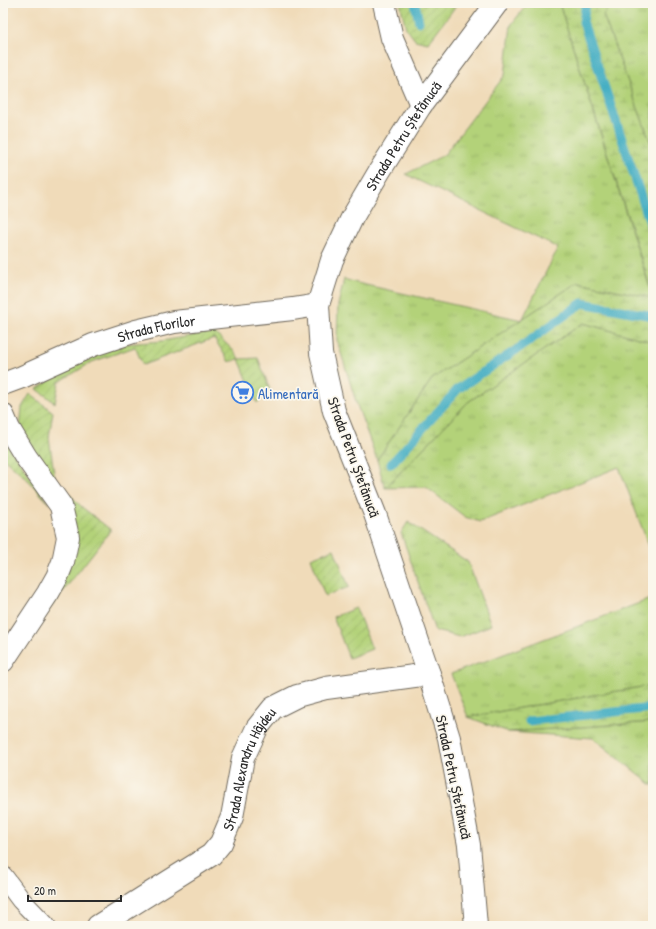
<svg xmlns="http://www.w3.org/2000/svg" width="656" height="929" viewBox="0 0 656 929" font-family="'Patrick Hand',sans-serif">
  <defs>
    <pattern id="grass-tufts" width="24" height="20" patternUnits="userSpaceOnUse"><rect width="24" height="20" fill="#b3d279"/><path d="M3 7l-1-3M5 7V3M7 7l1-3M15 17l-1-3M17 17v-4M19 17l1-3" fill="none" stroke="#9ab469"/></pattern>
    <pattern id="wetland-marsh" width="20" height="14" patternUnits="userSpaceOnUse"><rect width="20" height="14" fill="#b3d279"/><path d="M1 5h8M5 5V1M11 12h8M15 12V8" fill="none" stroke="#9ab469"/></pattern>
    <pattern id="garden-furrows" width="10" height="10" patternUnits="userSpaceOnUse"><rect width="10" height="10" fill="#b3d279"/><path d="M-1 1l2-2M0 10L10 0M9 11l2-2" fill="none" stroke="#9ab469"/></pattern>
  </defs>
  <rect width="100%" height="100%" fill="#fbf7ec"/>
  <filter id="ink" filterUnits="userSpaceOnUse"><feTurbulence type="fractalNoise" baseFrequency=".025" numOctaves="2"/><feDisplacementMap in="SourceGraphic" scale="8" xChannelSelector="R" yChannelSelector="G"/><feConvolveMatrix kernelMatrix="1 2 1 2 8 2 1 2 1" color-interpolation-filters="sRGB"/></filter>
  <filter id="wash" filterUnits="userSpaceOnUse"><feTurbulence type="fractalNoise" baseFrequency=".012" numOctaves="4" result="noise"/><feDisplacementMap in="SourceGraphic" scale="16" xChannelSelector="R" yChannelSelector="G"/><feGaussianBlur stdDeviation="0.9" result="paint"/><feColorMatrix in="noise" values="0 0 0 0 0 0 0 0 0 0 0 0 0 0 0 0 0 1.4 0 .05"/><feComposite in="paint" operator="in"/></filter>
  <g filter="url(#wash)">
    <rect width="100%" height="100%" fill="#f0dbb9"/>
    <!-- grass -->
    <path fill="url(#grass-tufts)" stroke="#6f7e52" d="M 528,3 L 559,3 L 653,298 L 578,282 L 432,379 L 377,460 L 357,405 L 337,340 L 338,305 L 344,279 L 357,283 L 522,320 L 558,248 L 415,179 L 406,174 L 444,155 L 505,75 L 511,25 Z
      M 611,3 L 653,3 L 653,149 L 603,15 Z
      M 583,323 L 653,342 L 653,557 L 619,467 L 480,522 L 465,517 L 426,487 L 385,488 L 468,402 Z
      M 408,522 L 468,562 L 491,625 L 460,637 L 435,631 L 401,533 Z
      M 653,598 L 653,685 L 468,717 L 451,674 Z
      M 653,722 L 653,786 L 593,738 L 508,732 Z"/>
    <!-- wetland -->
    <path fill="url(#wetland-marsh)" stroke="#6f7e52" d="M 559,3 L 611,3 L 603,15 L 653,149 L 653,296 Z
      M 578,282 L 653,298 L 653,342 L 583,323 L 468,402 L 385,488 L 377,460 L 432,379 Z
      M 653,685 L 653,722 L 508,732 L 468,717 Z"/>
    <!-- garden -->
    <path fill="url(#garden-furrows)" stroke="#6f7e52" d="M 400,3 L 458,3 L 428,43 L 415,40 L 406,28 Z
      M 214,332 L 236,353 L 239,359 L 258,358 L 270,390 L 257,403 L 239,359 L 229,362 L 214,338 L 143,365 L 135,347 L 92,362 L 59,382 L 55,403 L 37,389 L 68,368 L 98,352 L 126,344 L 162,341 Z
      M 30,394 L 53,412 L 49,437 L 55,480 L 83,508 L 111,530 L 40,621 L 75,543 L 20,429 L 22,407 Z
      M 3,438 L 50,505 L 30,482 L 6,460 L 3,459 Z
      M 334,549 L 349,587 L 325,596 L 311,558 Z
      M 356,608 L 372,649 L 349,658 L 333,617 Z"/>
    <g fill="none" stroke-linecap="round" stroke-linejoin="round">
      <!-- stream -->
      <path stroke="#44aec3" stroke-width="9" d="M 415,3 L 419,22
        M 586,3 L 583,22 L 653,232
        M 391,464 L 458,389 L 525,344 L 582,303 L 653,316
        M 529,721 L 653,708"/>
    </g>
  </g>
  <g filter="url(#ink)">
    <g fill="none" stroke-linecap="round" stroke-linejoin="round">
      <defs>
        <path id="lane" d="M 3,876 L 21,900 L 46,926"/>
        <g id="street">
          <path d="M 384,3 L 392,38 L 421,105"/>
          <path id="s1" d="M 3,384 L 22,377 L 93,345 L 136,331 L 174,322 L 293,309 L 318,305"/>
          <path d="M 3,415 L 9,429 L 26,457 L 61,506 L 68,537 L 63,562 L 57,577 L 48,593 L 3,661"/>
          <path id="s2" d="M 98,926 L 211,855 L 221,843 L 232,817 L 243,758 L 257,728 L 273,708 L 297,696 L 326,688 L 429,674"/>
        </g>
        <g id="secondary">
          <path id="s3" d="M 476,926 L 469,845 L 449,738 L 429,674 L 375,514 L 334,411 L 321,353 L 318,305 L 332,260 L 352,218 L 379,172 L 421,105 L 497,3"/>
        </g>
      </defs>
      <!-- lane casing -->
      <use href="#lane" stroke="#70695d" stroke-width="21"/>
      <!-- street casing -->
      <use href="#street" stroke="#70695d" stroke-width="24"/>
      <!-- secondary casing -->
      <use href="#secondary" stroke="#70695d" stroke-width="24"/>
      <!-- lane -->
      <use href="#lane" stroke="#fff" stroke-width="19"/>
      <!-- street -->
      <use href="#street" stroke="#fff" stroke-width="22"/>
      <!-- secondary -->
      <use href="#secondary" stroke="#fff" stroke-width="22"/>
    </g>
  </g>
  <!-- icons -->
  <defs>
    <symbol id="supermarket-ring" viewBox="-11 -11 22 22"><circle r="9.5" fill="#fbf7ec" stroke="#3f7fe0" stroke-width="1.5"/><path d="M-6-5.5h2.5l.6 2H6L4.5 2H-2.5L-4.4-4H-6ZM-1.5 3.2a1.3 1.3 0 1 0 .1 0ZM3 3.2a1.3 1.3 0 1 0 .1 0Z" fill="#3f7fe0"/></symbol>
  </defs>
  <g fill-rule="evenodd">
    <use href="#supermarket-ring" x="230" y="380" width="25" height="25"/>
  </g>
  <g text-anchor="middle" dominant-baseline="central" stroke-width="3.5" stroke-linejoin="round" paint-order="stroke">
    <!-- street labels -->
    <g font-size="15" fill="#2b2b2b" stroke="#fbf7ec">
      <text stroke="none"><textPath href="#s3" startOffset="835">Strada Petru Ștefănucă</textPath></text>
      <text stroke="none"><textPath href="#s1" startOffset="164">Strada Florilor</textPath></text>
      <text transform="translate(354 457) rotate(70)">Strada Petru Ștefănucă</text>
      <text stroke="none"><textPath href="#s2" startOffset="229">Strada Alexandru Hâjdeu</textPath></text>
      <text transform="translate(454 777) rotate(78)">Strada Petru Ștefănucă</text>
    </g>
    <!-- shop labels -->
    <g font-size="15" fill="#366cbe" stroke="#fbf7ec" text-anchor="start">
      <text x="258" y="393">Alimentară</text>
    </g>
  </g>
  <!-- margin -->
  <rect width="656" height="929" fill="none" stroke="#fbf7ec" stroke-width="16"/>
  <!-- scale -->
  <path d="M28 895v6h93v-6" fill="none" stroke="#2b2b2b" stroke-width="2"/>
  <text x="34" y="895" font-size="12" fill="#2b2b2b" stroke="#fbf7ec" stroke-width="3" paint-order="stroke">20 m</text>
</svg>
